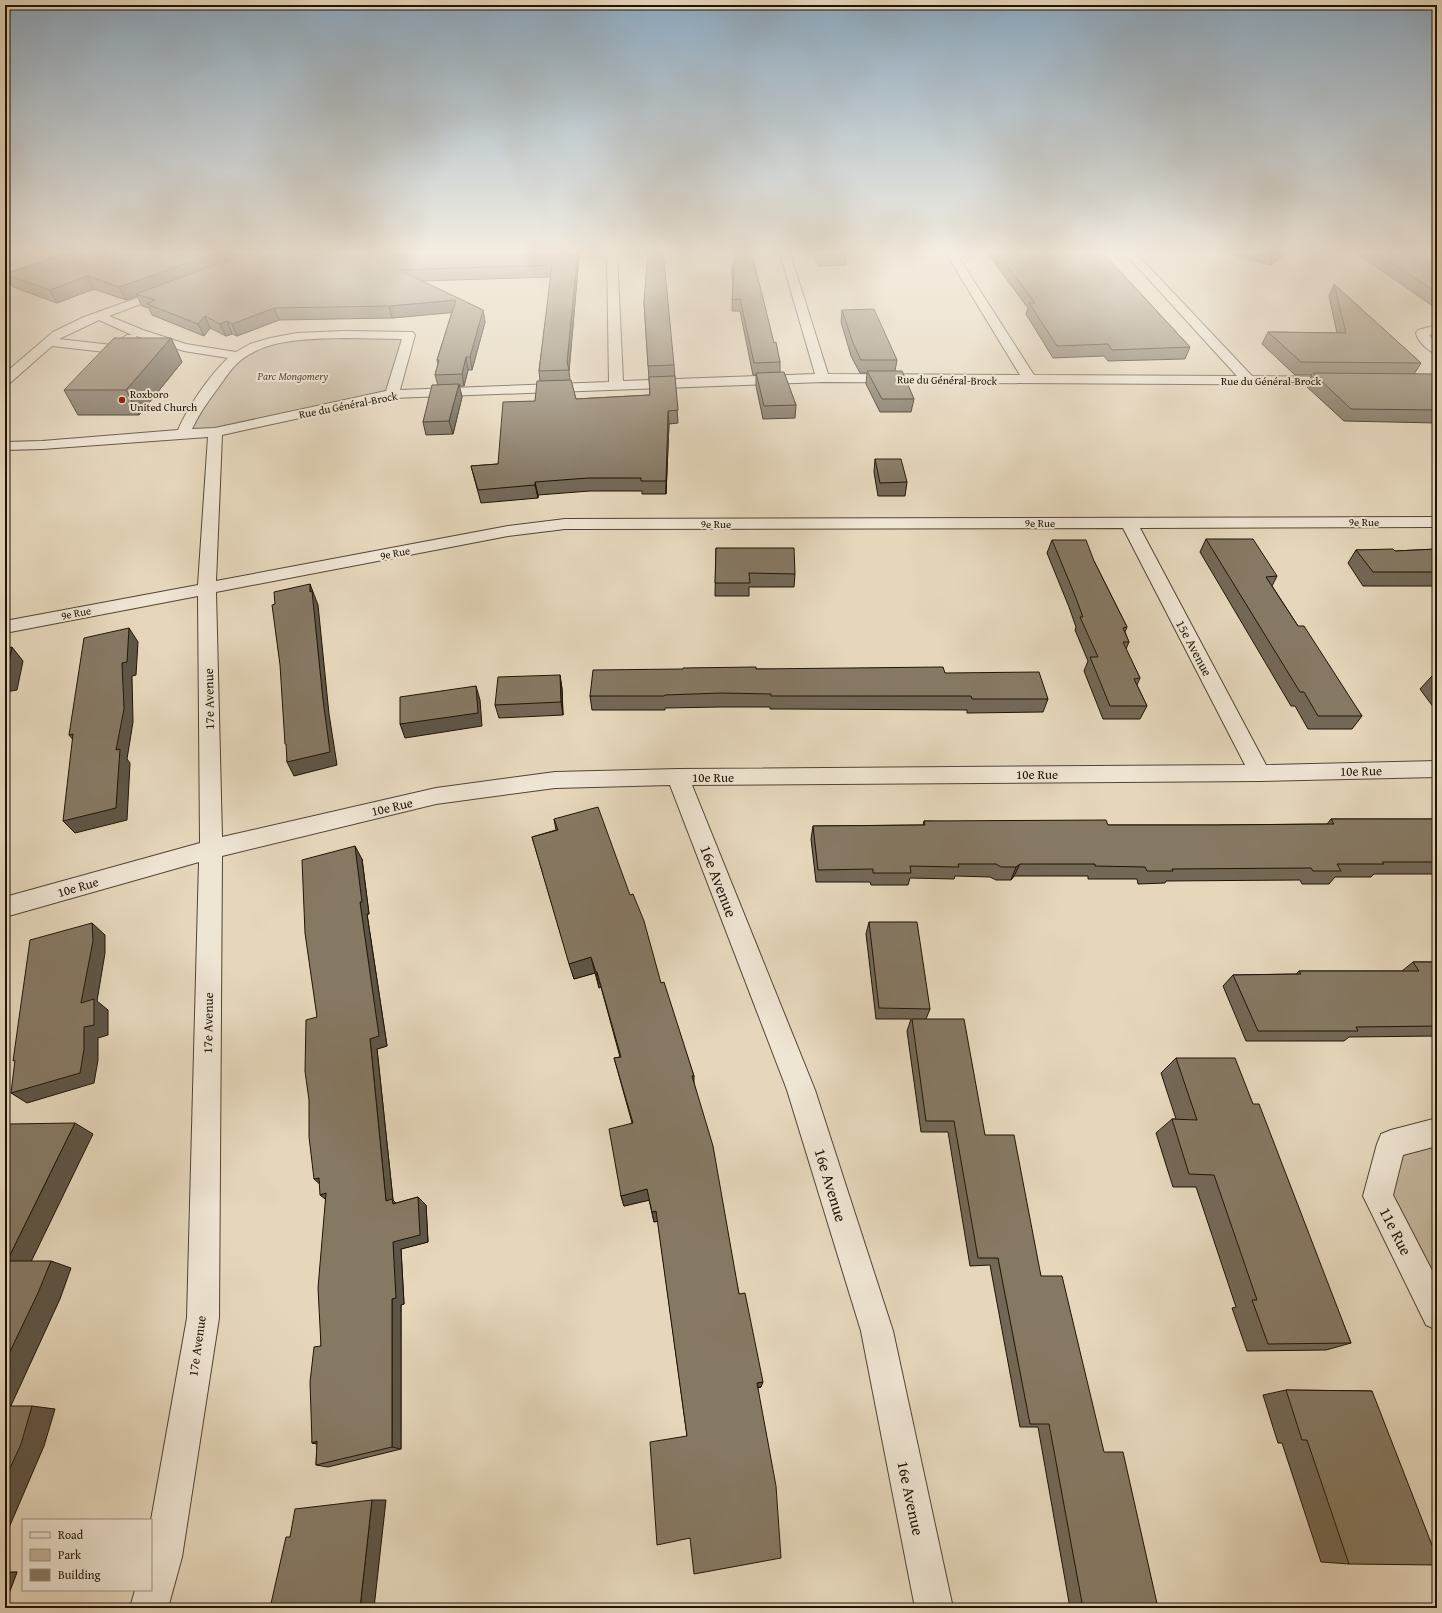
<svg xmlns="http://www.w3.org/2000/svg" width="1442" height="1613" viewBox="0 0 1442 1613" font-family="'Gentium Book Plus',serif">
  <rect width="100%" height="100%" fill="#e6d7bc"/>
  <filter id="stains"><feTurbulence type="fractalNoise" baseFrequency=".005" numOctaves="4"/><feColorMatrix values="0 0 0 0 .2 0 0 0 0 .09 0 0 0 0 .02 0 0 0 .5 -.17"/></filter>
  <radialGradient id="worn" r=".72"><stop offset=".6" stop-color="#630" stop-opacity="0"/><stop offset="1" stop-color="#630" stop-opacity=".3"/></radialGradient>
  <!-- green -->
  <path fill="#c4b69d" stroke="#726551" d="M 403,334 L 392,394 L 183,435 L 226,369 L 247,354 L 283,339 Z
    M 1437,1133 L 1437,1314 L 1378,1196 L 1388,1154 Z"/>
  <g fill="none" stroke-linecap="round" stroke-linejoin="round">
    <defs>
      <path id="minor" d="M 576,250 L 690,250 L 685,253 L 617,255 L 623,381 L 815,374 L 779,250 L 789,250 L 828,374 L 1020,375 L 944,250 L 954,250 L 1034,375 L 1237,376 L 1122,250 L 1133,250 L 1252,376 L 1340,377 L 1345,378 L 1347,381 L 1345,384 L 1340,385 L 823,382 L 392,398 L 222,435 L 216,581 L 508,526 L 565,519 L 1437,517 L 1437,527 L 1140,528 L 1266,765 L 1437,761 L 1437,777 L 1260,781 L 692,785 L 815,1090 L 893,1331 L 953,1608 L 915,1608 L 861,1331 L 787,1090 L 670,785 L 555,788 L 436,804 L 222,856 L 219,1318 L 182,1557 L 168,1608 L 130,1608 L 135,1590 L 151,1590 L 151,1520 L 187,1318 L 199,862 L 5,917 L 5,897 L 200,843 L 198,596 L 5,633 L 5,621 L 198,585 L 208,437 L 42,449 L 5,450 L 5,442 L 42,441 L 178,430 C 188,407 209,376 228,358 L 184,351 L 136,336 L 137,338 L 135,341 L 118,352 L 114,353 L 52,346 L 10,383 L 5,384 L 5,373 L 53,332 L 84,317 L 168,287 L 172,288 L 174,290 L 172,292 L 109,316 L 143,330 L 186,344 L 236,352 L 250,344 L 270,338 L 297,333 L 344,331 L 413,332 L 415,335 L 400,390 L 609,382 L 607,256 L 550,257 L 545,254 L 550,251 ZM 99,320 L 132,335 L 127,335 L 112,345 L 59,339 ZM 344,338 L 402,339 L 386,391 L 215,428 L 192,429 C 199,414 208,401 218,388 C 225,378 232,367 241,360 C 269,338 311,339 344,338 ZM 1123,528 L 1245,765 L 678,769 L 555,772 L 436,788 L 222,837 L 216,592 L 508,536 L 565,529 Z
        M 1437,325 L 1437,333 L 1429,335 L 1437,344 L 1437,354 C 1428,351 1418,342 1416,333 L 1418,330 Z
        M 1437,1118 L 1437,1146 L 1403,1155 L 1393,1195 L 1437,1280 L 1437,1330 L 1426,1325 L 1363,1196 L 1377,1144 L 1381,1134 L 1391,1130 Z"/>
    </defs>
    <!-- minor casing -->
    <use href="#minor" stroke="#514533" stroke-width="2"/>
    <!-- minor -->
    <use href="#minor" fill="#efe5d3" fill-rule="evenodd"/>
  </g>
  <!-- wall -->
  <path fill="#736856" stroke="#1f1405" d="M 74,250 L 578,250 L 579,257 L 569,371 L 570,380 L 576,399 L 650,395 L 644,302 L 674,365 L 678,423 L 669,424 L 666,494 L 642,494 L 642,491 L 590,491 L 538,495 L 538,498 L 481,503 L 471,466 L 498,464 L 535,401 L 540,381 L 539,371 L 551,277 L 422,281 L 483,310 L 485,322 L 472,370 L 468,370 L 464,386 L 459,386 L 462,397 L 453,434 L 426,435 L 423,422 L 438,385 L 435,375 L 438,364 L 437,360 L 452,312 L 392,318 L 279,320 L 237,336 L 232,334 L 226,336 L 210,328 L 204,336 L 152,315 L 149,308 L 142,306 L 137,296 L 126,300 L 94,289 L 57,303 L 13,287 L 5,274 Z
    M 813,250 L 845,250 L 847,255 L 846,265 L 818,266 Z
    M 985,250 L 1102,250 L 1104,252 L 1104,254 L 1190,347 L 1185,359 L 1108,361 L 1104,356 L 1053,358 L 1026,314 L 1028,308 Z
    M 1214,250 L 1292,250 L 1270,265 Z
    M 1352,250 L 1437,250 L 1437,309 Z
    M 734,265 L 774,343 L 780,362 L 780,373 L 796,405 L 795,418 L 763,419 L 756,386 L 756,375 L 753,375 L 740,311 L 732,311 L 733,282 L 732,277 L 732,266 Z
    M 1334,284 L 1421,363 L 1414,374 L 1437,378 L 1437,423 L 1344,421 L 1306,386 L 1312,375 L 1295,375 L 1262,344 L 1268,332 L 1337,333 L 1329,296 Z
    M 842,310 L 897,360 L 895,371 L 914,399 L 911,412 L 880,412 L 866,384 L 867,373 L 860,373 L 851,356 L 841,322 Z
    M 171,338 L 182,362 L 139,415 L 78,415 L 64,390 Z
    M 875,459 L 907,482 L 905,496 L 878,496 L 874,472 Z
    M 1206,539 L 1277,576 L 1272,586 L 1298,626 L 1362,716 L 1352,729 L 1308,729 L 1295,706 L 1291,706 L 1200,552 Z
    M 1052,540 L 1094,561 L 1127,627 L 1125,632 L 1129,642 L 1126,649 L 1140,678 L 1137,685 L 1147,706 L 1140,719 L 1103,719 L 1084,671 L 1088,661 L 1075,630 L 1076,627 L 1069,607 L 1047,553 Z
    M 716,548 L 795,574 L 794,587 L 749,587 L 749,596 L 715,596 Z
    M 1437,549 L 1437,586 L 1363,586 L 1348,563 L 1356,550 L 1395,551 Z
    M 756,669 L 945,673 L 1048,699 L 1043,712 L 967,713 L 967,710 L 785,709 L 770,709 L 770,707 L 721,707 L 665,708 L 665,710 L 592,710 L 590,696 Z
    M 560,675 L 562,689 L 563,715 L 499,718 L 495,705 Z
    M 1432,676 L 1437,676 L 1437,712 L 1420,689 Z
    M 554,819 L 661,983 L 694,1076 L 694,1083 L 739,1294 L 761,1387 L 758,1388 L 687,1436 L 658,1221 L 654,1222 L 649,1200 L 624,1206 L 621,1196 L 632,1123 L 618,1072 L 614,1058 L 620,1057 L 601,987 L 599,988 L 595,973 L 574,979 L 532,837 L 556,830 Z
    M 1331,819 L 1437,819 L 1437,874 L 1374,874 L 1371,877 L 1335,877 L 1329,884 L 1302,884 L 1300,880 L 1166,881 L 1165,883 L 1138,884 L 1137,879 L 1088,879 L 1088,876 L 1014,876 L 1011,880 L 996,880 L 990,877 L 955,876 L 954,879 L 910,878 L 908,885 L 871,885 L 870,882 L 816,882 L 811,839 L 813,826 L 923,825 L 924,821 L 1108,825 L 1215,825 L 1327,824 Z
    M 362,859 L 369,914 L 367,914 L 387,1046 L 377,1049 L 393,1200 L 396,1203 L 418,1197 L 426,1205 L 428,1242 L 401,1249 L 404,1304 L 401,1305 L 401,1449 L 328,1467 L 316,1465 L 317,1444 L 312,1443 L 321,1346 L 326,1200 L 317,1017 Z
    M 869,922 L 930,1009 L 926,1019 L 985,1135 L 1041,1276 L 1158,1608 L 1070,1608 L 1038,1427 L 1020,1427 L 990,1265 L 970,1266 L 948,1132 L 921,1132 L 907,1031 L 911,1019 L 876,1019 L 866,934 Z
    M 1413,962 L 1437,962 L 1437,1036 L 1349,1037 L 1344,1041 L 1246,1041 L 1223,986 L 1233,975 L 1296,974 L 1299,971 L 1402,971 Z
    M 1176,1058 L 1253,1104 L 1351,1343 L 1326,1350 L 1247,1351 L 1232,1308 L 1236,1307 L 1196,1187 L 1173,1187 L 1156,1133 L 1172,1119 L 1176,1119 L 1161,1073 Z
    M 1286,1390 L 1372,1391 L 1349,1564 L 1321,1562 L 1282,1443 L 1278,1443 L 1263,1395 Z
    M 5,1572 L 17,1572 L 5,1604 Z"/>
  <!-- shaded-wall -->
  <path fill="#5e5546" stroke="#1f1405" d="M 224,250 L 250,250 L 253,258 L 136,294 L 137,296 L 126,300 L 119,287 Z
    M 578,250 L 579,257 L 569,371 L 567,362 Z
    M 1281,250 L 1292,250 L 1270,265 L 1274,254 Z
    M 87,276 L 94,289 L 57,303 L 50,290 Z
    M 456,300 L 459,312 L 392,318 L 389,306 Z
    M 274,308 L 279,320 L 237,336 L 232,324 Z
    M 483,310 L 485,322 L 472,370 L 470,357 Z
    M 205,316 L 210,328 L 204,336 L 198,324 Z
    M 227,321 L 232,334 L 226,336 L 220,324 Z
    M 171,338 L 182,362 L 139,415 L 126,390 Z
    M 466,357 L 468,370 L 464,386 L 462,374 Z
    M 459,384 L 462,397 L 453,434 L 449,421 Z
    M 668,411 L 669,424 L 666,494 L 666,481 Z
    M 535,482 L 538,495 L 538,498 L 535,485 Z
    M 310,584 L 318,605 L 329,714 L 337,765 L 294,776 L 287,762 L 310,592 Z
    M 129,628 L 138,642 L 136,675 L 132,676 L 133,722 L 127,759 L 130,763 L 127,820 L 75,833 L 63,821 L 116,750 L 122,663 Z
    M 12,647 L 23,661 L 17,690 L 5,692 L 5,676 Z
    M 560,675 L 562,689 L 563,715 L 561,702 Z
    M 476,686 L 480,700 L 482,726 L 405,738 L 400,724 Z
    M 73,734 L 80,748 L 69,735 Z
    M 355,846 L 362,859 L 369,914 L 367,914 L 387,1046 L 377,1049 L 393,1200 L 400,1207 L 386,1201 L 370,1039 L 360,902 Z
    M 1020,864 L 1014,876 L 1011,880 L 1016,867 Z
    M 92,923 L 105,935 L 105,953 L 97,1001 L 108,1010 L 108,1035 L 98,1038 L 98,1060 L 94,1083 L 27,1103 L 11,1093 L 81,1003 Z
    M 591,957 L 595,973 L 574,979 L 569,964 Z
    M 596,972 L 597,972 L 601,987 L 599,988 Z
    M 75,1123 L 93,1134 L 28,1268 L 7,1261 Z
    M 319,1178 L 324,1188 L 314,1179 Z
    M 647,1189 L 650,1200 L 624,1206 L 621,1196 Z
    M 326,1193 L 330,1203 L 320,1195 Z
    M 418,1197 L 426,1205 L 428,1242 L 401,1249 L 404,1304 L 401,1305 L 401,1449 L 392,1447 L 392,1299 L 393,1242 Z
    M 656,1211 L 659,1221 L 654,1222 L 652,1212 Z
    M 51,1261 L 71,1268 L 60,1299 L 9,1410 L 5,1409 L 5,1362 Z
    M 763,1382 L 761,1387 L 755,1388 L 757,1383 Z
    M 32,1406 L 55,1409 L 44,1446 L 5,1537 L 5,1479 Z
    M 317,1441 L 323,1445 L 312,1443 Z
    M 372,1500 L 386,1500 L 374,1608 L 360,1608 Z
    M 17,1572 L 5,1604 L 5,1573 Z"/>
  <!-- building -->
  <path fill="#867964" stroke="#1f1405" d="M 74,250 L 224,250 L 119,287 L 87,276 L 50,290 L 5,274 Z
    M 436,250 L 578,250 L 567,362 L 569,370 L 539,371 L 552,265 L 399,270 L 483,310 L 470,357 L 466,357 L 462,374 L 435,375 L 439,360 L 437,360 L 456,300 L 389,306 L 274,308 L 232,324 L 227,321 L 220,324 L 205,316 L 198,324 L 147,304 L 155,300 L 136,294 L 236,257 L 249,255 Z
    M 648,250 L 663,250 L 674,365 L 648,366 L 644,302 Z
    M 735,250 L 751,250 L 774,343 L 776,342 L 780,362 L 754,363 L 740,299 L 732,300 L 734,273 L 732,266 L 734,265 Z
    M 817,250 L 845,250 L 847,255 L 819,255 Z
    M 995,250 L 1102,250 L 1104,252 L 1102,252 L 1190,347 L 1112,350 L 1108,344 L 1057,346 L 1029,303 L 1035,303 Z
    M 1258,250 L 1281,250 L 1274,254 Z
    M 1373,250 L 1437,250 L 1437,293 Z
    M 1334,284 L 1421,363 L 1301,362 L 1268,332 L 1346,333 Z
    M 874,309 L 897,360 L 861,360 L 853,343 L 842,310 Z
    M 114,338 L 171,338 L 126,390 L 64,390 Z
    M 867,371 L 902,371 L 914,399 L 882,399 Z
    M 784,372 L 796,405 L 764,406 L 756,373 Z
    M 1313,373 L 1433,374 L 1437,378 L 1437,410 L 1351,409 Z
    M 675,376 L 678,410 L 668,411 L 666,481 L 641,481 L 641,478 L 588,478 L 535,482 L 535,485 L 478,490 L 471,466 L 498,464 L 503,402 L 535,401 L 537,381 L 571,380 L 576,399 L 650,395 L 649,377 Z
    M 459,384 L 449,421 L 423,422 L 432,385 Z
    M 875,459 L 901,459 L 907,482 L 880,483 Z
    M 1206,539 L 1253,539 L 1277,576 L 1266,577 L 1298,626 L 1304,626 L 1362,716 L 1318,716 L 1304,692 L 1300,692 Z
    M 1052,540 L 1086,540 L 1094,561 L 1127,627 L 1123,628 L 1129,642 L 1123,642 L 1140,678 L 1134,679 L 1147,706 L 1110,706 L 1090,657 L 1098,657 L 1080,617 L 1083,617 L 1074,593 Z
    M 716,548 L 794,548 L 795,574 L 749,573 L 750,583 L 715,583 Z
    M 1393,549 L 1395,551 L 1437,549 L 1437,572 L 1373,572 L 1356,550 Z
    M 310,584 L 310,592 L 312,591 L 323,700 L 330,752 L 287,762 L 286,744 L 285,744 L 280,665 L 272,605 L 275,604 L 274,592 Z
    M 129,628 L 127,662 L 122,663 L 124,709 L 116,750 L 120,749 L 116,808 L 63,821 L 73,734 L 69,735 L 84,638 Z
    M 12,647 L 6,676 L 5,676 L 5,649 Z
    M 756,667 L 756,669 L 943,667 L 945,673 L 1039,672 L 1048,699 L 972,699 L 971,696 L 771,696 L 771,694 L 721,693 L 665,695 L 664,696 L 590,696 L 593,670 L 683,669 L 683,668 Z
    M 560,675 L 561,702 L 495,705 L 498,677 Z
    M 1432,676 L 1437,676 L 1437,683 Z
    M 476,686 L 478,713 L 400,724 L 400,697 Z
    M 598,807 L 630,895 L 633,894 L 644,921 L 661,983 L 664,982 L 694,1076 L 692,1076 L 713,1146 L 739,1294 L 745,1293 L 763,1382 L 757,1383 L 776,1486 L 781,1558 L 694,1574 L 690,1538 L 657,1545 L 650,1442 L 687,1436 L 656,1211 L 652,1212 L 647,1189 L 621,1196 L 609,1129 L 633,1123 L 614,1058 L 621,1057 L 597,972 L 596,972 L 591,957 L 569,964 L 532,837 L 558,830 L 554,819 Z
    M 1331,819 L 1437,819 L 1437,862 L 1382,862 L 1384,864 L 1337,864 L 1341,871 L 1313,871 L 1311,868 L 1172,869 L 1173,871 L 1147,871 L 1145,867 L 1095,866 L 1095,864 L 1020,864 L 1016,867 L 1001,867 L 996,864 L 958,864 L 959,867 L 910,866 L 911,873 L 873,873 L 873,869 L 818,870 L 813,826 L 925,825 L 924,821 L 1106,820 L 1108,825 L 1215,825 L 1334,824 Z
    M 355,846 L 362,902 L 360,902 L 379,1036 L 370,1039 L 386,1201 L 392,1199 L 393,1204 L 418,1197 L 420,1235 L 393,1242 L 396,1298 L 392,1299 L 392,1447 L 316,1465 L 317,1441 L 312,1443 L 310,1382 L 314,1347 L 321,1346 L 318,1288 L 326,1193 L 320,1195 L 319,1178 L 314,1179 L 309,1137 L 309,1100 L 305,1071 L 306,1020 L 317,1017 L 305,933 L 302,860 Z
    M 869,922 L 917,922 L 930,1009 L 879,1008 Z
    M 92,923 L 93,941 L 81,1003 L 94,999 L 94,1025 L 84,1027 L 84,1049 L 80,1073 L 11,1093 L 15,1060 L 13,1061 L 30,940 Z
    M 1413,962 L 1437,962 L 1437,1026 L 1356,1027 L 1358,1031 L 1258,1031 L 1233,975 L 1301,974 L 1299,971 L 1419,971 Z
    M 912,1019 L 964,1019 L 985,1135 L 1014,1135 L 1041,1276 L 1062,1276 L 1104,1452 L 1123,1452 L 1158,1608 L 1083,1608 L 1049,1424 L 1030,1424 L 998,1258 L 978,1258 L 954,1121 L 926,1121 Z
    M 1176,1058 L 1235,1058 L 1253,1104 L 1259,1104 L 1351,1343 L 1268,1344 L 1252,1300 L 1257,1300 L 1214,1175 L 1189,1174 L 1172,1119 L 1197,1120 Z
    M 75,1123 L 7,1261 L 51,1261 L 38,1293 L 5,1362 L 5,1129 L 8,1124 Z
    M 1286,1390 L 1372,1391 L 1437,1558 L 1437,1565 L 1349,1564 L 1307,1440 L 1302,1440 Z
    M 5,1406 L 32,1406 L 21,1444 L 5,1479 Z
    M 372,1500 L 360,1608 L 270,1608 L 286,1537 L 290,1537 L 295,1509 Z"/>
  <!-- sky -->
  <linearGradient id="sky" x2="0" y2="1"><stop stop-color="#8ca8be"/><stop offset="0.53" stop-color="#f4ede1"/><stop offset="1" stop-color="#f4ede1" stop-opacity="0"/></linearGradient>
  <rect width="1442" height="476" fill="url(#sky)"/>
  <!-- markers -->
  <circle fill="#8f2418" stroke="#efe5d3" stroke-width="1.5" cx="122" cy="400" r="4"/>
  <g text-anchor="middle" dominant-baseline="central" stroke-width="4" stroke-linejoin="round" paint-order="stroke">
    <!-- far-park labels -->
    <g font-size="11" font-style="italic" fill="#594d3a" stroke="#efe5d3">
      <text x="293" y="376">Parc Mongomery</text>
    </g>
    <!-- far-street labels -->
    <g font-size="11" fill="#1f1405" stroke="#efe5d3">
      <text transform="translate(947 380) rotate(1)">Rue du Général-Brock</text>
      <text x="1271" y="381">Rue du Général-Brock</text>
      <text transform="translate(348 405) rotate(-11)">Rue du Général-Brock</text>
      <text x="1364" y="522">9e Rue</text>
      <text x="1040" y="523">9e Rue</text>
      <text x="716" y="524">9e Rue</text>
      <text transform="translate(395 553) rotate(-11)">9e Rue</text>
      <text transform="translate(76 613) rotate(-11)">9e Rue</text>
    </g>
    <!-- far-poi labels -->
    <g font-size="11" fill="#1f1405" stroke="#efe5d3" text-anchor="start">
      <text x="130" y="394">Roxboro<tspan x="130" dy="13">United Church</tspan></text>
    </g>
    <!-- street labels -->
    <g font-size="13" fill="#1f1405" stroke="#efe5d3">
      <text transform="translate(1194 648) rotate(62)">15e Avenue</text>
      <text transform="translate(209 699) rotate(-91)">17e Avenue</text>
      <text transform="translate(1361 771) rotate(-1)">10e Rue</text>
      <text x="1037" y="774">10e Rue</text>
      <text x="713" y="777">10e Rue</text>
      <text transform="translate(392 807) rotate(-13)">10e Rue</text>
      <text transform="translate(78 887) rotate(-16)">10e Rue</text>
      <text transform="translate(208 1023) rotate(-89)">17e Avenue</text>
      <text transform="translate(197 1346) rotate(-82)">17e Avenue</text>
    </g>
    <!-- near-street labels -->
    <g font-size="16" fill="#1f1405" stroke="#efe5d3">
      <text transform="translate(719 881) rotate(69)">16e Avenue</text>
      <text transform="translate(831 1185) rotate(73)">16e Avenue</text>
      <text transform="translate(1396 1231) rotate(63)">11e Rue</text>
      <text transform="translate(911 1498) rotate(78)">16e Avenue</text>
    </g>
  </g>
  <!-- margin -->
  <rect width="1442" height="1613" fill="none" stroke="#e6d7bc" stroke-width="20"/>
  <rect x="6" y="6" width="1430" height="1601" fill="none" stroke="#1f1405" stroke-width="2"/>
  <rect x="10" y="10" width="1422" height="1593" fill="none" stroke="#1f1405"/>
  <!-- legend -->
  <rect x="22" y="1519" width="130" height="72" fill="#efe5d3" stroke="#9c9181"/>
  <rect x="30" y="1532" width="20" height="6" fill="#efe5d3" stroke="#9c9181"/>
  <text x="58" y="1539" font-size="12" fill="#1f1405">Road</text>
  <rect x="30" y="1549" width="20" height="12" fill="#c4b69d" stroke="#9c9181"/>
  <text x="58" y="1559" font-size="12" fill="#1f1405">Park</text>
  <rect x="30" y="1569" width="20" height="12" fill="#867964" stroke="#9c9181"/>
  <text x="58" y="1579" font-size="12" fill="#1f1405">Building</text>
  <rect width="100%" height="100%" filter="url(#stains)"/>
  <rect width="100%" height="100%" fill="url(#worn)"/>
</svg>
